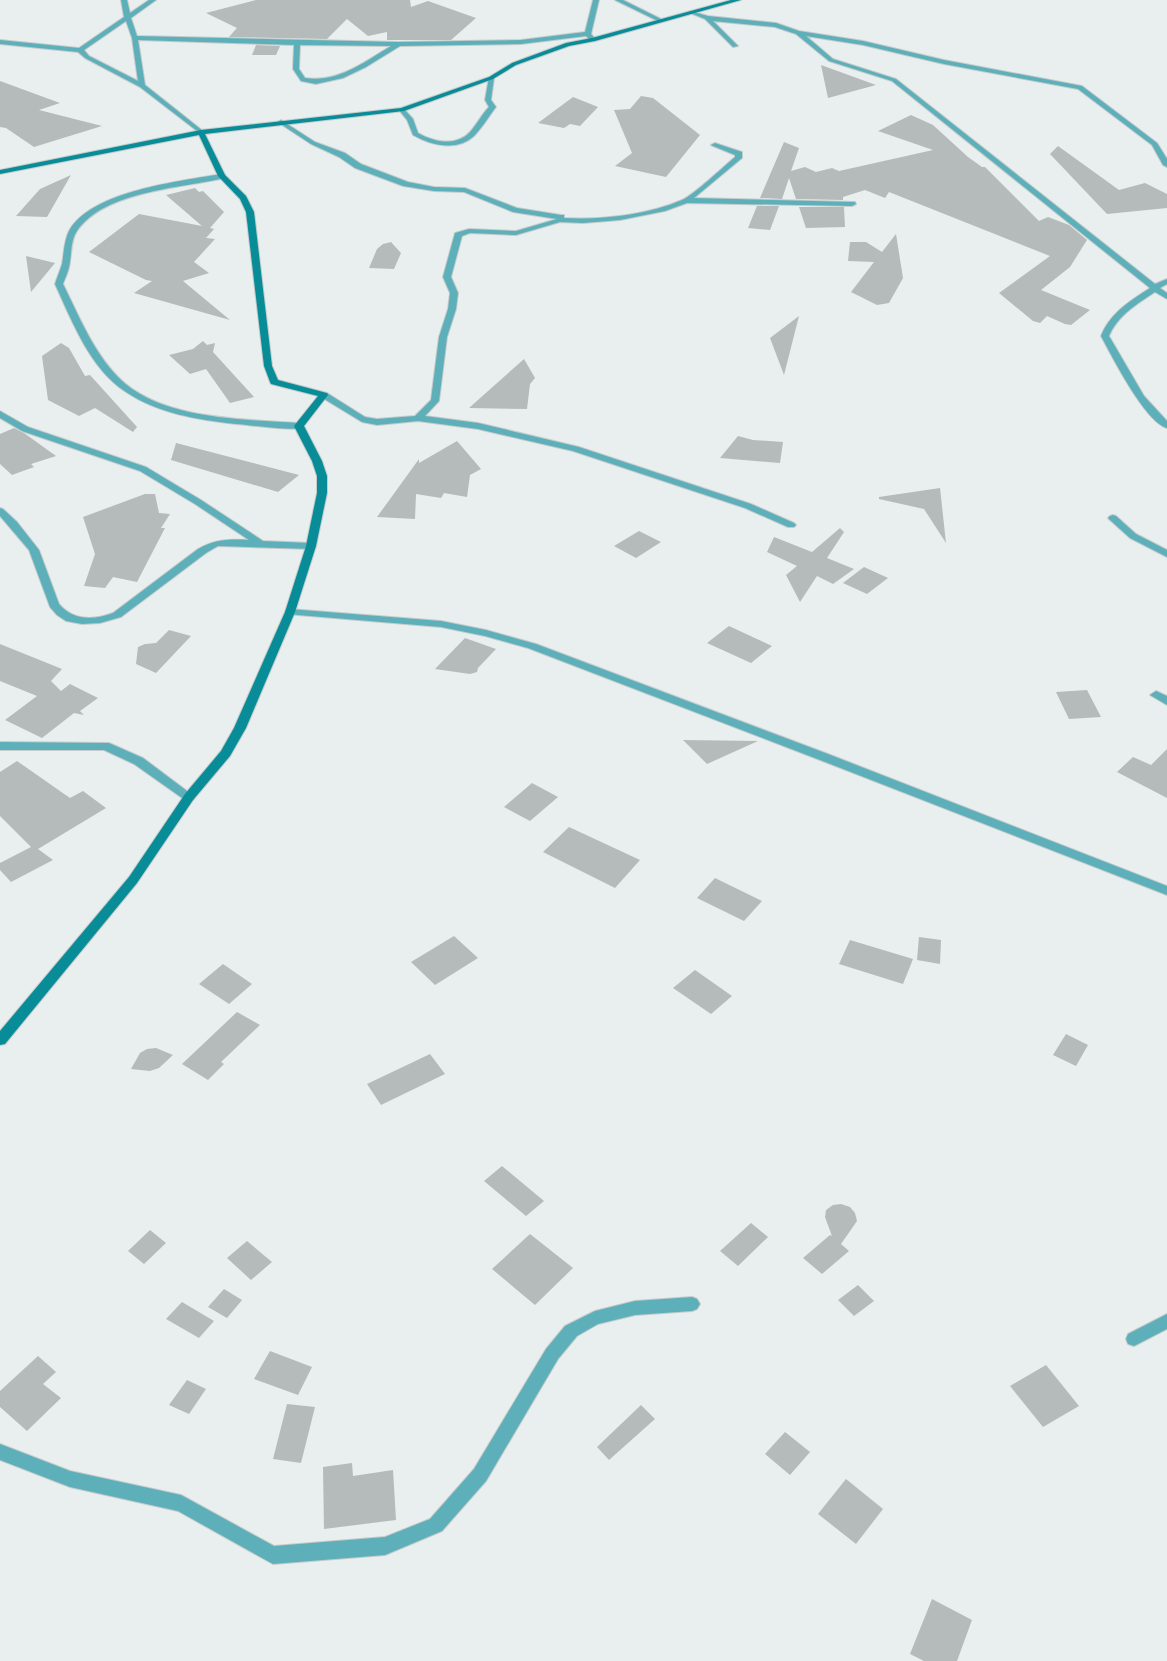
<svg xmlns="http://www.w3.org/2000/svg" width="1167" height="1661" viewBox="0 0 1167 1661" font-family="'Sofia Sans Condensed',sans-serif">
  <rect width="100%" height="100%" fill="#e9eeee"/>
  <!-- building -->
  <path fill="#b5baba" d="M 256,0 L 410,0 L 411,7 L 428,1 L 476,18 L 451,40 L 387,40 L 387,32 L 368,36 L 347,19 L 327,39 L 229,37 L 237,28 L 206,13 Z
    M 256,45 L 280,46 L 276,55 L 252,55 Z
    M 821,65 L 876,85 L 828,98 Z
    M 0,81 L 60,103 L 39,110 L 102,126 L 34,147 L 6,128 L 0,127 Z
    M 641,96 L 653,98 L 700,135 L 666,177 L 615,166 L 632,153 L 614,110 L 630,109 Z
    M 573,97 L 598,107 L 580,126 L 570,124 L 564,128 L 538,123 Z
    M 911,115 L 933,125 L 968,157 L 982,167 L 985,167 L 1039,221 L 1048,217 L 1069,225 L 1087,240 L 1070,267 L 1041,290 L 1090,310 L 1071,325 L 1065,324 L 1047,316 L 1040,323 L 1033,321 L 999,293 L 1050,256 L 889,192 L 885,198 L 865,190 L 843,197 L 843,200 L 796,199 L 789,178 L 782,199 L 760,198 L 784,142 L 799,148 L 791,171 L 805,167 L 816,172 L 832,168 L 839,171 L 933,150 L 878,131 Z
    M 1058,146 L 1119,190 L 1145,183 L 1167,194 L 1167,208 L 1107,214 L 1050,154 Z
    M 71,175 L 47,217 L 16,216 L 40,189 Z
    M 195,188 L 199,192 L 203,191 L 224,212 L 210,228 L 214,229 L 206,238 L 215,239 L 194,262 L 209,273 L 183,281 L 230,320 L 134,293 L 152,281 L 146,280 L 89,252 L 139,214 L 202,226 L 166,195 Z
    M 757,206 L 779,206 L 770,230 L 748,228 Z
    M 799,207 L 844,207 L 845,227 L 806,228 Z
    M 896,234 L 903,278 L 889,303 L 877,305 L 851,292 L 874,262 L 848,261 L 850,242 L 866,242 L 882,252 Z
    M 391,242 L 401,253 L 394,269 L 369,268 L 377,249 L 383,244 Z
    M 26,256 L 55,263 L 31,292 Z
    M 799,316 L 784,375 L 770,338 Z
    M 203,341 L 207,345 L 215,343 L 213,352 L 254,397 L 230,403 L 206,369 L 190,374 L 169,355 L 193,349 Z
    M 61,343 L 69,348 L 85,376 L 90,375 L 137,427 L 133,432 L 95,408 L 79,416 L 48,400 L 42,356 Z
    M 524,359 L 535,378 L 530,384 L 527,409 L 469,408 Z
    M 14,428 L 24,433 L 56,456 L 31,464 L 34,467 L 12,475 L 0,464 L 0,434 Z
    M 738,436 L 753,440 L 783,442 L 780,463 L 720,458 Z
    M 457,441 L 481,469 L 470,475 L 467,497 L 444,493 L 441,498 L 416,494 L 415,519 L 377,517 L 419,459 L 419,463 Z
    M 176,443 L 299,475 L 278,492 L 171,460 Z
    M 940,488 L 946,543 L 924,509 L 879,499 L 879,497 Z
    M 145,494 L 155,494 L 159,513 L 170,514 L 161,528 L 165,528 L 137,582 L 113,577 L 105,588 L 84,586 L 95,554 L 83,517 Z
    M 840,528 L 844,532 L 827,558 L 854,569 L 833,584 L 817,576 L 800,602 L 786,575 L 797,566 L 767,552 L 774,537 L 812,552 Z
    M 639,531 L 661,542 L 636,558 L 614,546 Z
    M 864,567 L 888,578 L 867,594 L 843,583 Z
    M 729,626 L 772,646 L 751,663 L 707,643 Z
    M 169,630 L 191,636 L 156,673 L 136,664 L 138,647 L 145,644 L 156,643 Z
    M 465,638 L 496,649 L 478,668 L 477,672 L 470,674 L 435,669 Z
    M 0,644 L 62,669 L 51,681 L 61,691 L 70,684 L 98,698 L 80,711 L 84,715 L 74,713 L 42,738 L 5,720 L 37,696 L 0,681 Z
    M 1087,690 L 1101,717 L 1069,719 L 1056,692 Z
    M 683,740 L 758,741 L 707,764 Z
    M 1167,749 L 1167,798 L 1117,772 L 1133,757 L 1151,765 Z
    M 17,761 L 70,798 L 83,791 L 106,808 L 38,849 L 53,860 L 11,882 L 0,870 L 0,863 L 31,847 L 0,816 L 0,772 Z
    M 532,783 L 558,797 L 530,821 L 504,807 Z
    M 569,827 L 640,860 L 615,888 L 543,852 Z
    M 715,878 L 762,901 L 744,921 L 697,898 Z
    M 454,936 L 478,958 L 435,985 L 411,962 Z
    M 919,937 L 941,940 L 940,964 L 917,960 Z
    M 850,940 L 913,959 L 903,984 L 839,964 Z
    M 223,964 L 252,984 L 229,1004 L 199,984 Z
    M 695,970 L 732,996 L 711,1014 L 673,988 Z
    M 237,1012 L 260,1025 L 221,1062 L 224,1064 L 208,1080 L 182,1064 Z
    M 1066,1034 L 1088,1045 L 1076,1066 L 1053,1055 Z
    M 156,1048 L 173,1055 L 159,1068 L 150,1071 L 131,1069 L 140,1053 L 147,1049 Z
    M 430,1054 L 445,1074 L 381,1105 L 367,1084 Z
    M 502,1166 L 544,1201 L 526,1216 L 484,1181 Z
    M 841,1204 L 850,1207 L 855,1213 L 857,1221 L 841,1244 L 849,1251 L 822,1274 L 803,1258 L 830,1235 L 832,1236 L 825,1217 L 826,1210 L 833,1205 Z
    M 751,1223 L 768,1237 L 738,1266 L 720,1251 Z
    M 150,1230 L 166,1243 L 144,1264 L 128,1251 Z
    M 530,1234 L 573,1268 L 535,1305 L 492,1269 Z
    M 247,1241 L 272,1262 L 251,1280 L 227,1258 Z
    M 858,1285 L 874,1301 L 854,1316 L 838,1300 Z
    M 224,1289 L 242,1300 L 227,1318 L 208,1307 Z
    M 182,1302 L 214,1321 L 199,1338 L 166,1319 Z
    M 270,1351 L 312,1367 L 298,1395 L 254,1379 Z
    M 38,1356 L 56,1372 L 43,1384 L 61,1398 L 27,1431 L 0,1407 L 0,1391 Z
    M 1046,1365 L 1079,1406 L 1043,1427 L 1010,1386 Z
    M 187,1380 L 206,1389 L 189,1414 L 169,1405 Z
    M 287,1404 L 315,1407 L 301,1463 L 273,1459 Z
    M 641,1405 L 655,1419 L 609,1460 L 597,1447 Z
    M 785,1432 L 810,1452 L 790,1475 L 765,1454 Z
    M 352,1463 L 353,1476 L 393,1470 L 396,1520 L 324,1529 L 323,1467 Z
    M 846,1479 L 883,1509 L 856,1544 L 818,1514 Z
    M 932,1599 L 972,1620 L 957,1661 L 924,1661 L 910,1654 Z"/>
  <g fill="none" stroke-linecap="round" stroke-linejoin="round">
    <defs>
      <path id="street" d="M 121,0 L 127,0 L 130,13 L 149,0 L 156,0 L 131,18 L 137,36 L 398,42 L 521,40 L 585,32 L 593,0 L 599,0 L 591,34 L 596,40 L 595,41 L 591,41 L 586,36 L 521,44 L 400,46 L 366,67 L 343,78 L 316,84 L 301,81 L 293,69 L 294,45 L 138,40 L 145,85 L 203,131 L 204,132 L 201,134 L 140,87 L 85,58 L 78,52 L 0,44 L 0,40 L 79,48 L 124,17 ZM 126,21 L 132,38 L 138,81 L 89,56 L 84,50 ZM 300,45 L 391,46 C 364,62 338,83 305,78 L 299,69 Z
        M 615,0 L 623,0 L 663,20 L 658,21 Z
        M 690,11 L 708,16 L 776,23 L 799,31 L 863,41 L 944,60 L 1082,86 L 1157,143 L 1167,159 L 1167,167 L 1163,165 L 1152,145 L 1078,89 L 944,64 L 863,45 L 806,36 L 833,59 L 896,79 L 1155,284 L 1167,279 L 1167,284 L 1160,288 L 1167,293 L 1167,299 L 1155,292 C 1137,304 1118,315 1109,336 L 1144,396 L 1167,421 L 1167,428 C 1145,422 1112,356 1101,336 C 1110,313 1130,301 1150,288 L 892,81 L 829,61 L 796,34 L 775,27 L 713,21 L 738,46 L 733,47 L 705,19 L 690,13 Z
        M 489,77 L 494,78 L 491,100 L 496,107 C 489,116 482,128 474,136 C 457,152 430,145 413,135 L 407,120 L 399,110 L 400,109 L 404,109 L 413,119 L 418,133 C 434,142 456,147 470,132 C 477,124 482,114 489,107 L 485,100 Z
        M 281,120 L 315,142 L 345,153 L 361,164 L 408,182 L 434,187 L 465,188 L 517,208 L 561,215 L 564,215 L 564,218 C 601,220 648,215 682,200 C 695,194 722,168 735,157 L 735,155 L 713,146 L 711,145 L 715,143 L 742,152 L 742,158 L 694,198 L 855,202 L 856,204 L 852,206 L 687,203 L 665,211 L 620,220 L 583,223 L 560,222 L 516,235 L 470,233 L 462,236 L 451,277 L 458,293 L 456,309 L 447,337 L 439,401 L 425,416 L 478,423 L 579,447 L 751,504 L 794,523 L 796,525 L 794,527 L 788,527 L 745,508 L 573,451 L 478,429 L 418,421 L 377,425 L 362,422 L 321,397 L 321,393 L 327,393 L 365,417 L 377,419 L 415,416 L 431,400 L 439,337 L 448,309 L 450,293 L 443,277 L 455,233 L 469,229 L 516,231 L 557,219 L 513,212 L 464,192 L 434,191 L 403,186 L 355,168 L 339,157 L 311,144 L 279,123 L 278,122 Z
        M 222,174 L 225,174 L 225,178 C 182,188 104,191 77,231 C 70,241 72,255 69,267 C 68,273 65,278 63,284 C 79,316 93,352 119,378 C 161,420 243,419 299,423 L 304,426 L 302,428 C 289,431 251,425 236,424 C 198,420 157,413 126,392 C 90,369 72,321 55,284 C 57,277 60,271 62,264 C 64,253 64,241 69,231 C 91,191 180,181 222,174 Z
        M 0,411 L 28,427 L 146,467 L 201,500 L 263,541 L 311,543 L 316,546 L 311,549 L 218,546 L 206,553 L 121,617 L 100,623 L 82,624 L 66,621 L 57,615 L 50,607 L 29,550 L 0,516 L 0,508 L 3,509 L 17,522 L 39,550 L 59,604 C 73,621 94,620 113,613 L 198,549 C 216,539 229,539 249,540 L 195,504 L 140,471 L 22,431 L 0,418 Z
        M 1113,515 L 1116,516 L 1136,534 L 1167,550 L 1167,557 L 1130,538 L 1110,520 L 1108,518 L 1110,516 Z
        M 290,609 L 441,621 L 486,630 L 536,644 L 828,754 L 1167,886 L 1167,895 L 820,760 L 528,648 L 485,636 L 441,627 L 286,614 L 285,612 L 286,610 Z
        M 1156,691 L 1167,696 L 1167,705 L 1150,695 Z
        M 0,742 L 109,743 L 143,758 L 195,797 L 193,800 L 185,800 L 134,764 L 104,750 L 0,750 Z
        M 692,1297 L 697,1299 L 700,1304 L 697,1309 L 692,1311 L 635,1315 L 598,1324 L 577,1336 L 558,1359 L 486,1481 L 442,1531 L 385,1555 L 273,1564 L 178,1511 L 70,1487 L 0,1460 L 0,1444 L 70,1471 L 181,1495 L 274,1546 L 385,1537 L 430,1519 L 474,1469 L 546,1349 L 565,1326 L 595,1311 L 635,1301 Z
        M 1167,1314 L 1167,1329 L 1134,1346 L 1128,1344 L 1126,1339 L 1128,1334 Z"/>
      <path id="secondary" d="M 731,0 L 741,0 L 595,41 L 569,46 L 516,65 L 493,79 L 404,111 L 205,134 L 225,175 L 246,196 L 254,212 L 272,366 L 278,380 L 327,393 L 328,395 L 304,426 L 322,461 L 327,476 L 327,493 L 316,546 L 295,612 L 246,728 L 230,756 L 193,800 L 137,883 L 5,1044 L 0,1045 L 0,1031 L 129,877 L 185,794 L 221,751 L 234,728 L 285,612 L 306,546 L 317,493 L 317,476 L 312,461 L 294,426 L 318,396 L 271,384 L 270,382 L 264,366 L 246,212 L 240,199 L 218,176 L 199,135 L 0,174 L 0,170 L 201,130 L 401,108 L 489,77 L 512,63 L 566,43 L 592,38 Z"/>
    </defs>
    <!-- street casing -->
    <use href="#street" stroke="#c6cbcb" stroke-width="2"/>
    <!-- secondary casing -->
    <use href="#secondary" stroke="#c6cbcb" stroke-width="2"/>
    <!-- street -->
    <use href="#street" fill="#5db0b9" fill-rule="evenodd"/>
    <!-- secondary -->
    <use href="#secondary" fill="#088d98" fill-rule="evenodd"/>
  </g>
</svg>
